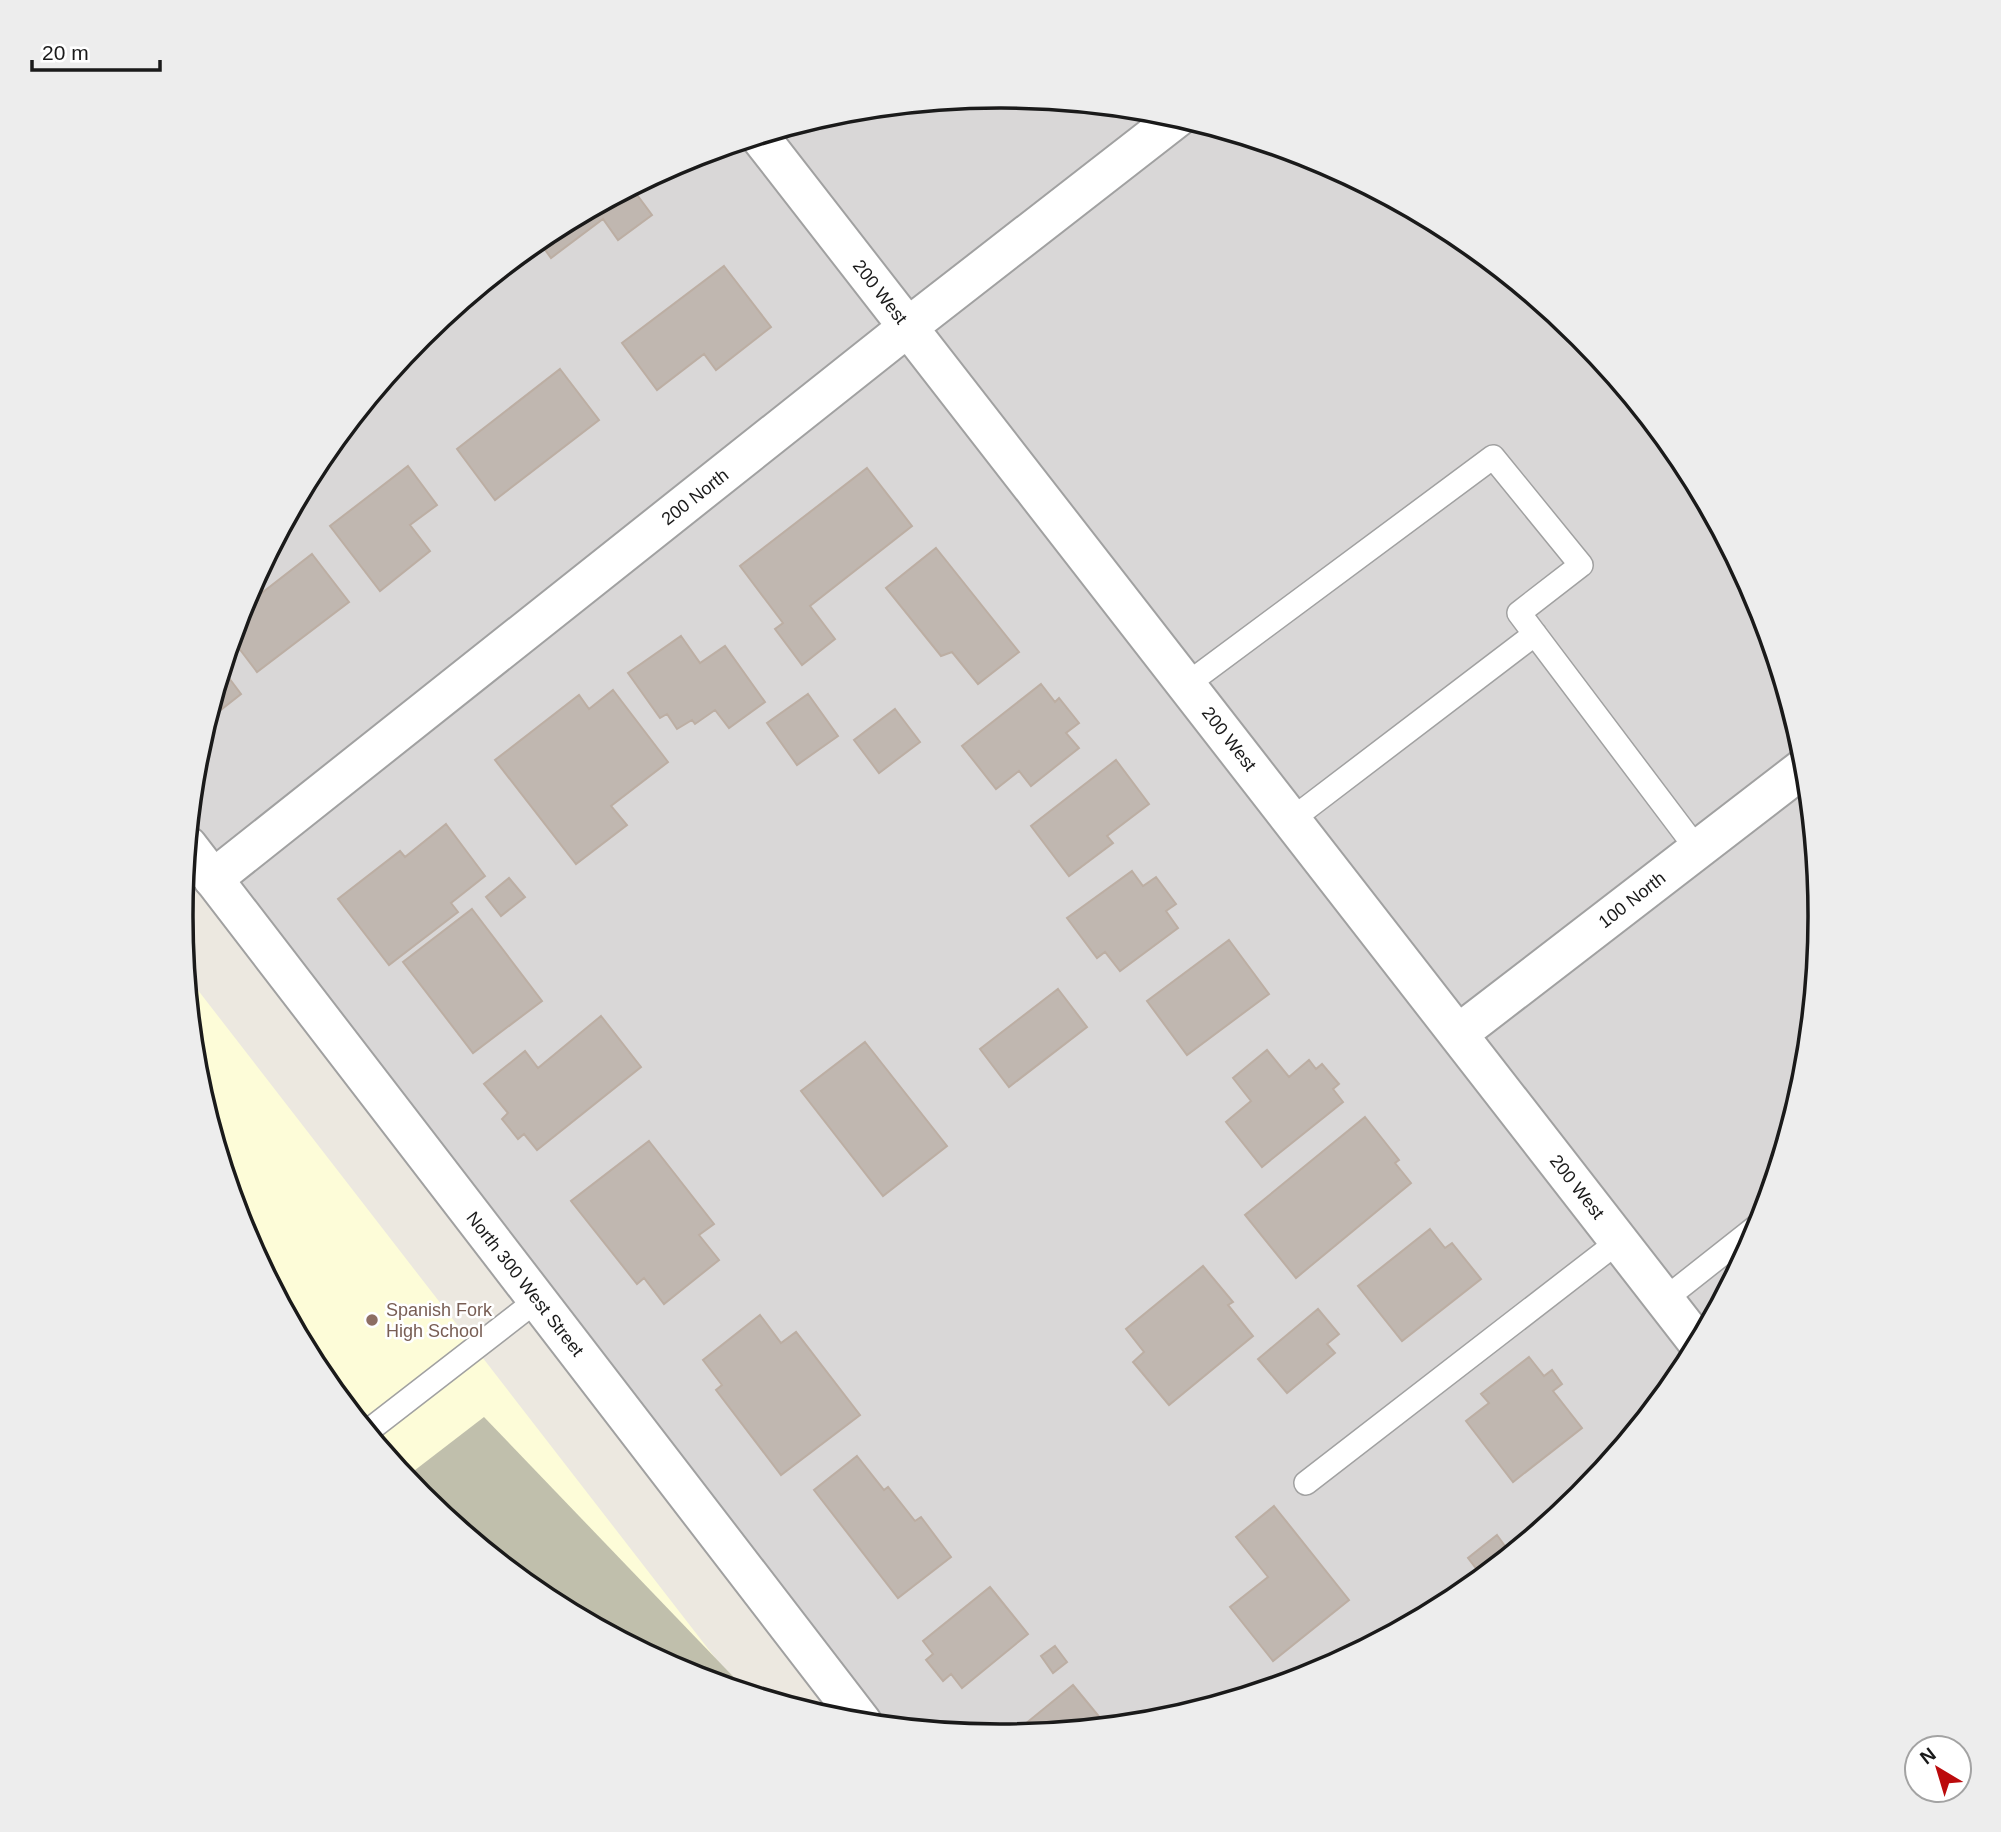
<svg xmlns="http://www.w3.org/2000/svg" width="2001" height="1832" viewBox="0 0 2001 1832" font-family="Arial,sans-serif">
  <rect width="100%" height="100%" fill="#ece8e0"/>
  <!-- residential -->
  <path fill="#d9d7d7" d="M 1001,96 L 1161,112 L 1315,159 L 1456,235 L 1580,337 L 1682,461 L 1758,603 L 1805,756 L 1820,916 L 1804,1076 L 1758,1230 L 1682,1372 L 1580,1496 L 1456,1598 L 1314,1673 L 1160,1720 L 1000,1736 L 862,1722 L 188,846 L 197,756 L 243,602 L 319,460 L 421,336 L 545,234 L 687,159 L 841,112 Z"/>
  <!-- education -->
  <path fill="#fdfcd8" d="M 187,976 L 740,1690 L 686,1673 L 545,1597 L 421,1495 L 319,1371 L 243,1229 L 196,1076 Z"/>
  <!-- construction -->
  <path fill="#c0bfac" d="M 484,1417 L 748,1692 L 686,1673 L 545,1597 L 421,1495 L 406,1477 Z"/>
  <!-- building -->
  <path fill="#c0b7b0" stroke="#bcaea3" stroke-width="2" d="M 632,188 L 652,215 L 618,240 L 603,219 L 551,258 L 538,240 Z
    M 724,266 L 771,327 L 716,370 L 704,354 L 657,390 L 622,343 Z
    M 560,369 L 599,420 L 495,500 L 457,449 Z
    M 408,466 L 437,505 L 410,525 L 430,551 L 380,591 L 330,526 Z
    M 867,468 L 912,526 L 810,606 L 835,639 L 802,665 L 775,629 L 783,623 L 740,566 Z
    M 936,548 L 1019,652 L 978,684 L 952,652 L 941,656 L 886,588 Z
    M 312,554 L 349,602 L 257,672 L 232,639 L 241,609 Z
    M 681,636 L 700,663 L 725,646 L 765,702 L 729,728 L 715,710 L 695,724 L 692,720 L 677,729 L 667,714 L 660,718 L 628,673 Z
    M 223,670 L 241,694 L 208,720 Z
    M 1041,684 L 1055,702 L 1059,698 L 1079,723 L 1066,733 L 1079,748 L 1031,786 L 1019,771 L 996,789 L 962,746 Z
    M 613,690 L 668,762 L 611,806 L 627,825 L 576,864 L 495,760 L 579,695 L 589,709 Z
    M 808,694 L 838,736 L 797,765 L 767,723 Z
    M 895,709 L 920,742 L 879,773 L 854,740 Z
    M 1116,760 L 1149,804 L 1107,836 L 1113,843 L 1069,876 L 1031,826 Z
    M 446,824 L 485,876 L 451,903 L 458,912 L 389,965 L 338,899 L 400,851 L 405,857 Z
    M 1132,871 L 1143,886 L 1156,877 L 1176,904 L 1166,911 L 1178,928 L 1120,971 L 1105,952 L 1097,958 L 1067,918 Z
    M 509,878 L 525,897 L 501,916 L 486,897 Z
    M 472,909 L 542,1001 L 473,1053 L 403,962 Z
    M 1229,940 L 1269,994 L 1187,1055 L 1147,1001 Z
    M 1058,989 L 1087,1027 L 1009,1087 L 980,1049 Z
    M 601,1016 L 641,1067 L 537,1150 L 524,1134 L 518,1139 L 502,1119 L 508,1113 L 484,1084 L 525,1051 L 538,1068 Z
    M 865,1042 L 947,1146 L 883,1196 L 801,1091 Z
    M 1267,1050 L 1289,1077 L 1309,1060 L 1316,1069 L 1322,1064 L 1339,1084 L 1333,1089 L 1343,1102 L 1262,1167 L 1226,1122 L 1251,1101 L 1233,1078 Z
    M 1365,1117 L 1399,1160 L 1395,1163 L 1411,1183 L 1296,1278 L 1245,1215 Z
    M 649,1141 L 714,1224 L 699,1235 L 719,1260 L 664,1304 L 644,1278 L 637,1284 L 571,1201 Z
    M 1430,1229 L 1445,1248 L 1452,1243 L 1481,1279 L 1402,1341 L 1358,1286 Z
    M 1203,1266 L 1233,1302 L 1228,1305 L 1253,1336 L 1169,1405 L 1133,1362 L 1144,1352 L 1126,1329 Z
    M 1318,1309 L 1339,1334 L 1327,1344 L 1335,1353 L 1287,1393 L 1258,1359 Z
    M 760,1315 L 781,1343 L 796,1332 L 860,1415 L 781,1475 L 716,1390 L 722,1385 L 703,1360 Z
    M 1529,1357 L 1544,1376 L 1552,1370 L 1562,1384 L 1553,1391 L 1582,1428 L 1513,1482 L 1466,1421 L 1489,1403 L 1481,1394 Z
    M 857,1456 L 884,1490 L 888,1487 L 915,1521 L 921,1517 L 951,1557 L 898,1598 L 814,1490 Z
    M 1600,1470 L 1580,1496 L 1557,1515 L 1551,1507 Z
    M 1274,1506 L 1349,1600 L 1273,1661 L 1230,1607 L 1268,1577 L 1236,1537 Z
    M 1497,1535 L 1510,1553 L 1482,1576 L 1468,1558 Z
    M 990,1587 L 1028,1634 L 962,1688 L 951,1674 L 943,1681 L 926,1660 L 933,1654 L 923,1641 Z
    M 1055,1646 L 1067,1662 L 1053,1673 L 1041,1656 Z
    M 1073,1685 L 1106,1725 L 1014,1734 L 1013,1734 Z"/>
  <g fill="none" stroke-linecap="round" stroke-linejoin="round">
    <defs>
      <path id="service" d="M 1186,685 L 1493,457 L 1581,565 L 1519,613 L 1697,849
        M 1291,820 L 1535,634
        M 1665,1299 L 1760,1224
        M 368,1431 L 537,1300
        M 1306,1483 L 1619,1241"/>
      <path id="minor" d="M 760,137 L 1698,1343
        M 213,879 L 908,327 L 1178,117
        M 1458,1034 L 1806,766"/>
      <path id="tertiary" d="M 188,846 L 862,1722"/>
    </defs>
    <!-- service casing -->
    <use href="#service" stroke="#a1a1a1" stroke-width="26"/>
    <!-- minor casing -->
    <use href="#minor" stroke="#a1a1a1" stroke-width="42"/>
    <!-- tertiary casing -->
    <use href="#tertiary" stroke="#a1a1a1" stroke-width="42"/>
    <!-- service -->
    <use href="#service" stroke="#fff" stroke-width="23"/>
    <!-- minor -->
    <use href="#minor" stroke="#fff" stroke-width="38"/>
    <!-- tertiary -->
    <use href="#tertiary" stroke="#fff" stroke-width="38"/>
  </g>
  <!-- markers -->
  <circle fill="#8d6e63" stroke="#fff" stroke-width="2.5" cx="372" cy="1320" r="7"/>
  <g text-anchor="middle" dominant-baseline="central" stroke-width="5" stroke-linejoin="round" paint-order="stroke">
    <!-- street labels -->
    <g font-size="18" fill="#1a1a1a" stroke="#fff">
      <text transform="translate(880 292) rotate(52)">200 West</text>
      <text transform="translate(695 497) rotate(-38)">200 North</text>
      <text transform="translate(1229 739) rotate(52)">200 West</text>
      <text transform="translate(1632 900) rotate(-38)">100 North</text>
      <text transform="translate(1577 1187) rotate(52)">200 West</text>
      <text transform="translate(525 1284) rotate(52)">North 300 West Street</text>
    </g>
    <!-- education labels -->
    <g font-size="18" fill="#785e54" stroke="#fff" text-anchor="start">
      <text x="386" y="1310">Spanish Fork<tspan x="386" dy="21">High School</tspan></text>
    </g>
  </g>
  <!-- crop -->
  <path d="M0 0H2001V1832H0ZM1000 108H1001A807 807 0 0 1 1808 915V917A807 807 0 0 1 1001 1724H1000A807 807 0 0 1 193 917V915A807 807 0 0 1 1000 108Z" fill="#ededed" fill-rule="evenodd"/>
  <path fill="none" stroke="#1a1a1a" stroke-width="3.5" d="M1000 108H1001A807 807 0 0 1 1808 915V917A807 807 0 0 1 1001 1724H1000A807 807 0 0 1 193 917V915A807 807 0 0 1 1000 108Z"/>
  <!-- north arrow -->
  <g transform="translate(1938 1769) rotate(322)"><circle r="33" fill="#ffffff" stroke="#a3a3a3" stroke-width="2"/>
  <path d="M0-5L12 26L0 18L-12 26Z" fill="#bb0a0c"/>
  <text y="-10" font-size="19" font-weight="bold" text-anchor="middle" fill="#1a1a1a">N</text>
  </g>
  <!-- scale -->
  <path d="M32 60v10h128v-10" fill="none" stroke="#1a1a1a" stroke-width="3.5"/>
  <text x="42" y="60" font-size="21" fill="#1a1a1a" stroke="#ffffff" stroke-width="5" paint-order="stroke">20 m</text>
</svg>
